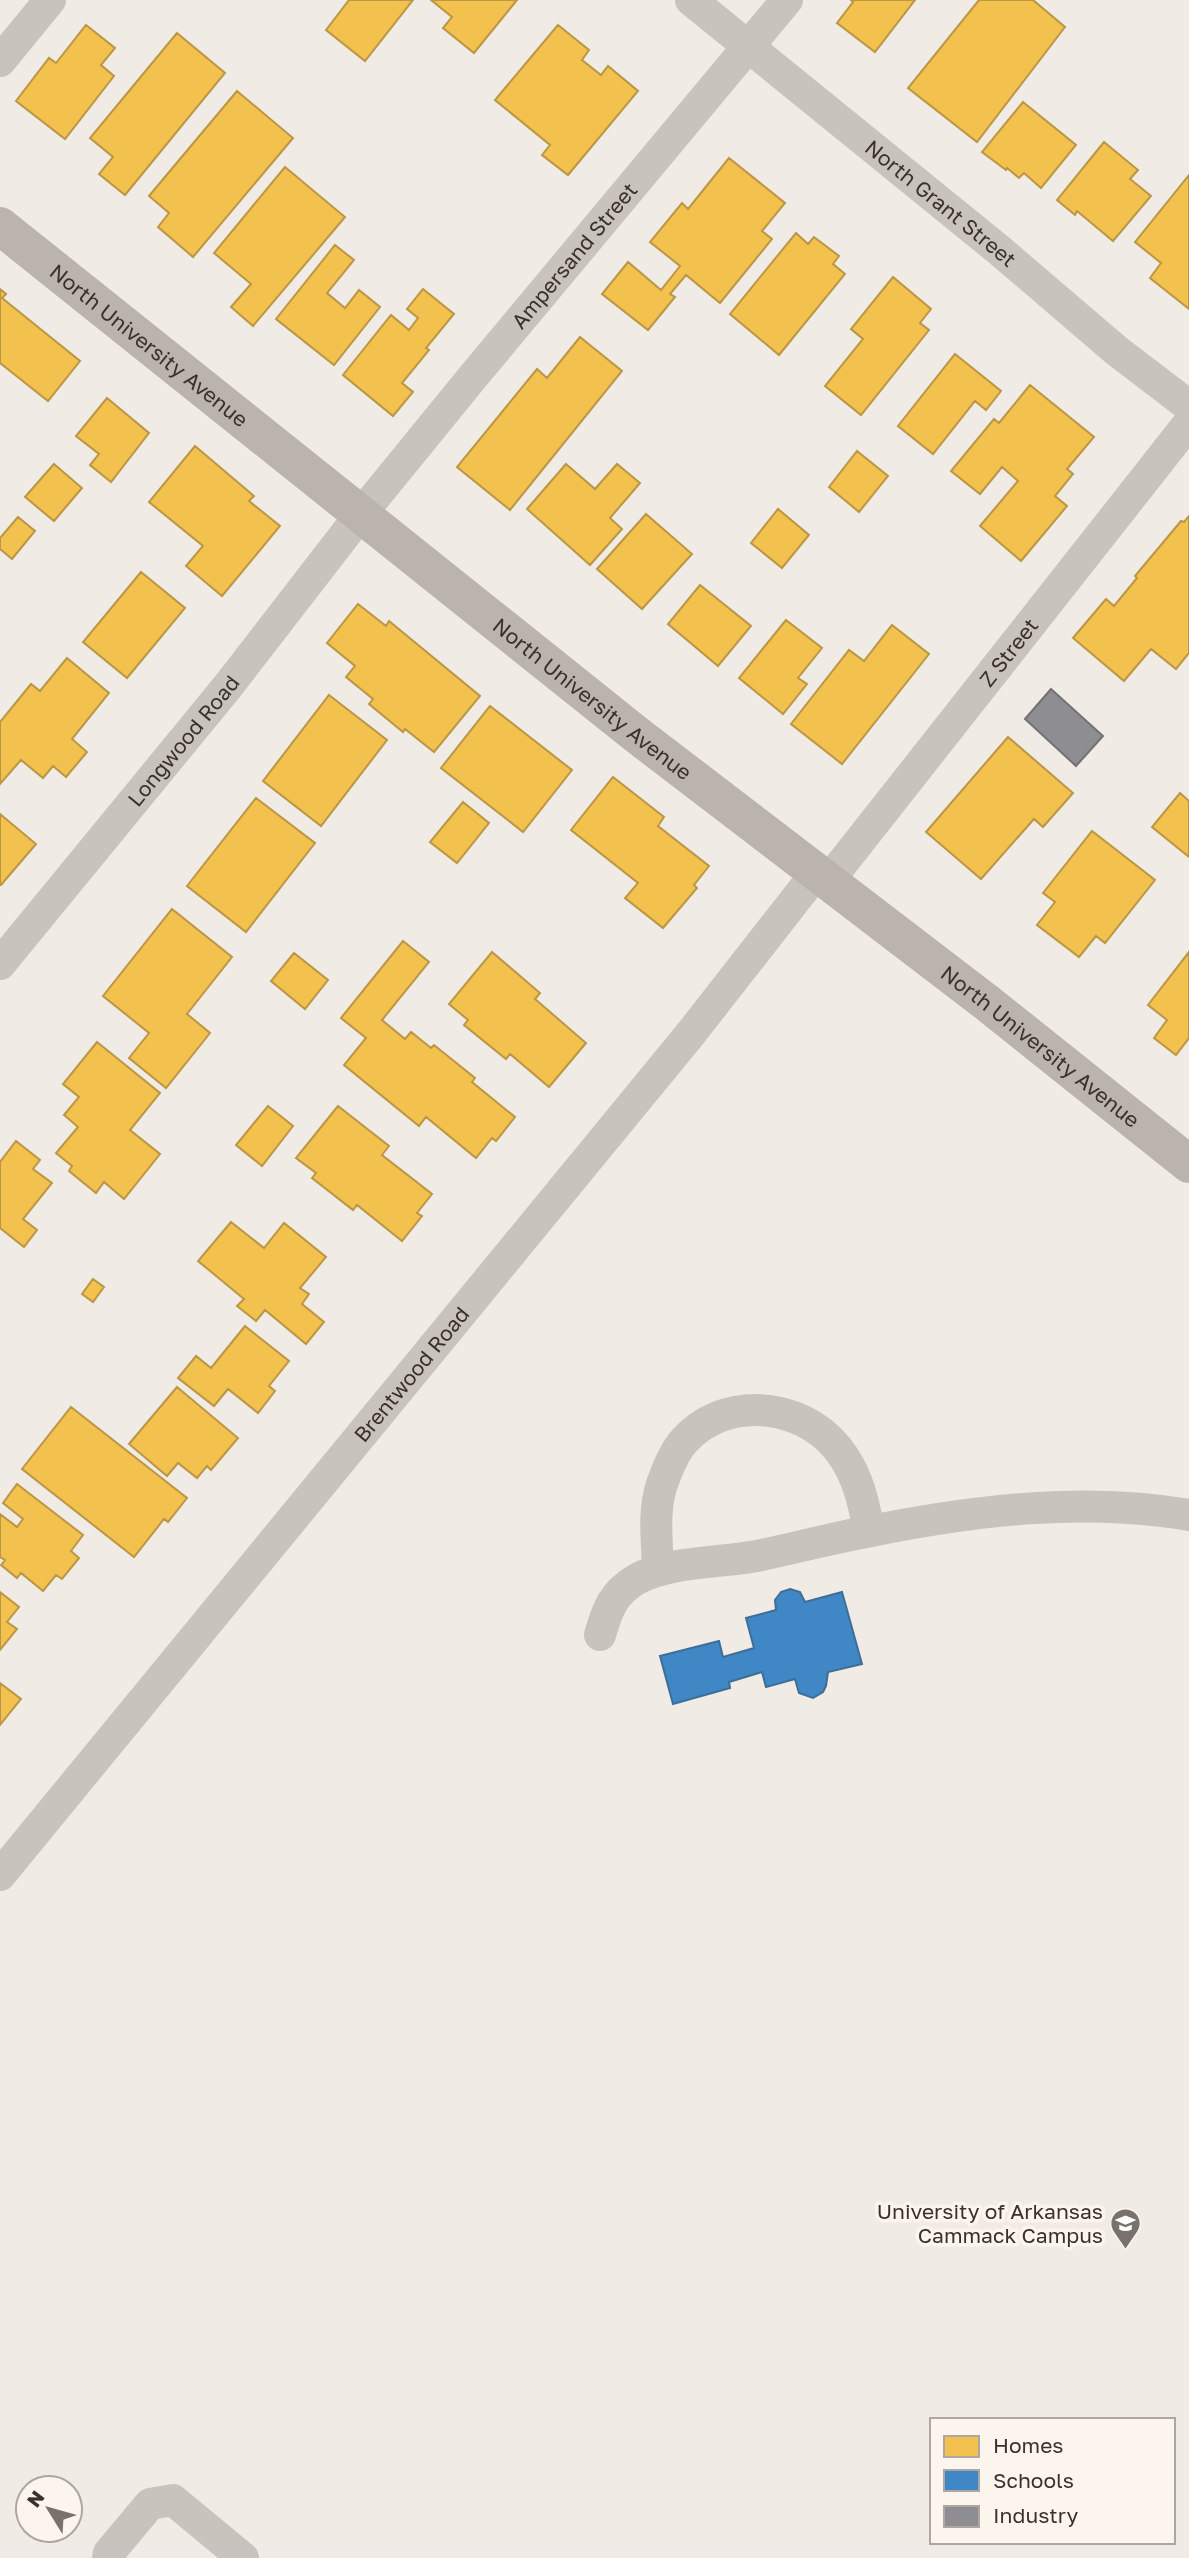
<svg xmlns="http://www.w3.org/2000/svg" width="1189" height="2558" viewBox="0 0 1189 2558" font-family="'Golos Text',sans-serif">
  <rect width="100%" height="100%" fill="#f0ebe5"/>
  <!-- homes -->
  <path fill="#f2c14e" stroke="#bb9644" stroke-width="2" d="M 349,0 L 413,0 L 365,61 L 326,30 Z
    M 431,0 L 517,0 L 474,53 L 443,28 L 452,17 Z
    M 851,0 L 915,0 L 875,52 L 837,23 L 853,2 Z
    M 979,0 L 1033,0 L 1065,27 L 977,142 L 908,88 Z
    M 86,25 L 115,48 L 101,65 L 114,76 L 65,139 L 16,101 L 49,58 L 56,63 Z
    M 558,25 L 589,50 L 582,60 L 601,75 L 608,66 L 638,91 L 568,175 L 542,155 L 550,145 L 495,100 Z
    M 177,33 L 225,73 L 125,195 L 99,174 L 113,157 L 90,138 Z
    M 237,91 L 293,138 L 193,257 L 158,227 L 169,213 L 149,196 Z
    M 1023,102 L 1076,145 L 1041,188 L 1024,173 L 1019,178 L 1007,168 L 1006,170 L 982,152 Z
    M 1104,142 L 1138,170 L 1130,179 L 1151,196 L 1113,241 L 1077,211 L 1075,215 L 1057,200 Z
    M 729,158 L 785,203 L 762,231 L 772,239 L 720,303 L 686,275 L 670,294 L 675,297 L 648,330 L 602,294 L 628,262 L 661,290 L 680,266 L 650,242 L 682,203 L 688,209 Z
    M 285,167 L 345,217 L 253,326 L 231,307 L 251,284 L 214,253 Z
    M 1189,175 L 1189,309 L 1150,278 L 1161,263 L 1135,242 Z
    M 796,233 L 808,244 L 814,237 L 839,256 L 833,264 L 845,274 L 779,355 L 730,314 Z
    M 335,245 L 354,260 L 327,293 L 345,308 L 359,290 L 380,307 L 334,365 L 276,319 Z
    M 893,277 L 931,309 L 920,323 L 929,330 L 861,415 L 825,386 L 863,339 L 851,329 Z
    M 0,289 L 6,294 L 2,298 L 80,361 L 48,401 L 0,363 Z
    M 423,289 L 454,314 L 426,348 L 429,350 L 402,383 L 413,392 L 393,416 L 343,375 L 391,315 L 409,330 L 418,318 L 407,309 Z
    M 580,337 L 622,371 L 510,510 L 457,467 L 537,369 L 547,378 Z
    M 955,354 L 1001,391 L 986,410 L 975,401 L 933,454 L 898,426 Z
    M 1030,385 L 1094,437 L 1067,469 L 1073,474 L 1055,496 L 1067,506 L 1021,561 L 980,526 L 1018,481 L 1002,467 L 980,494 L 951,471 L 994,419 L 999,423 Z
    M 107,398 L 149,433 L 111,482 L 90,465 L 99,454 L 76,436 Z
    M 195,446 L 254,496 L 249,501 L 280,526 L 222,596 L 186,566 L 203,546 L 149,502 Z
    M 857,451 L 888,476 L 859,512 L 829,487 Z
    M 54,464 L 82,488 L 54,521 L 25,497 Z
    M 566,464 L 595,489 L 617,464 L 640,483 L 610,518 L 622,529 L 590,565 L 527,509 Z
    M 778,509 L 809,535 L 782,568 L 751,543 Z
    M 646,514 L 692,554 L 642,609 L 597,569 Z
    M 1189,516 L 1189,653 L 1176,669 L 1151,649 L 1124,681 L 1073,638 L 1106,599 L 1114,606 L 1137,578 L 1135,576 L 1181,521 L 1184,522 Z
    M 18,517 L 35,531 L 12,559 L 0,549 L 0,538 Z
    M 141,572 L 185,608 L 127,678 L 83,642 Z
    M 700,585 L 751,626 L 718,666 L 668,624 Z
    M 358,604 L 386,626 L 389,621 L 480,696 L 434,752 L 405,729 L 403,732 L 369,704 L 373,699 L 346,677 L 355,666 L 327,643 Z
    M 786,620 L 822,648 L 798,678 L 807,684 L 783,714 L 739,678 Z
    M 892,625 L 929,654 L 842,764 L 791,724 L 849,650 L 864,661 Z
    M 67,658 L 109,693 L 72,739 L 87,752 L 66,777 L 53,766 L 43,778 L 21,760 L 0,784 L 0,722 L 31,684 L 40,691 Z
    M 329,695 L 387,740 L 321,826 L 263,781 Z
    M 490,706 L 572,770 L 523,832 L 441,768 Z
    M 1008,737 L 1073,793 L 1043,827 L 1034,819 L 981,879 L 926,832 Z
    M 613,777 L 664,817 L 658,826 L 709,866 L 694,885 L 697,888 L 663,928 L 625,898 L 638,883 L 571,830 Z
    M 1180,793 L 1189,801 L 1189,857 L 1152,827 Z
    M 256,798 L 315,843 L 246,932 L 187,886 Z
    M 463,802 L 489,823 L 457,863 L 430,842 Z
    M 0,814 L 36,844 L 1,885 L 0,885 Z
    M 1092,831 L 1155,880 L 1105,943 L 1096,936 L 1079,957 L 1037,925 L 1055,902 L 1043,893 Z
    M 172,909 L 232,957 L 187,1014 L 210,1033 L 166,1088 L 129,1058 L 149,1033 L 103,996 Z
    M 403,941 L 429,962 L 382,1020 L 405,1039 L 411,1032 L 431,1048 L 434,1045 L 475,1078 L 472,1082 L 515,1117 L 496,1141 L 492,1138 L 476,1158 L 426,1117 L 419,1126 L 344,1065 L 366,1038 L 341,1018 Z
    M 492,952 L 540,993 L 535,999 L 586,1043 L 549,1087 L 510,1054 L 506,1059 L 464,1025 L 468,1020 L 449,1004 Z
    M 1189,952 L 1189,1038 L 1176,1055 L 1154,1038 L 1167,1020 L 1148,1005 Z
    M 294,953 L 328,980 L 305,1009 L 271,981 Z
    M 97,1042 L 160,1093 L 130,1130 L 160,1154 L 124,1199 L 104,1182 L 96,1193 L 69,1171 L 72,1166 L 56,1153 L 78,1127 L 64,1115 L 79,1097 L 63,1084 Z
    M 268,1106 L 293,1126 L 262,1166 L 236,1145 Z
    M 338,1106 L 389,1146 L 382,1155 L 432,1194 L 417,1213 L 422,1216 L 402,1241 L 357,1205 L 353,1210 L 312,1178 L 316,1173 L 296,1158 Z
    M 16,1141 L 40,1160 L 33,1169 L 52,1183 L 23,1219 L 37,1230 L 24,1247 L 0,1228 L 0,1162 Z
    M 231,1222 L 264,1248 L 284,1223 L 326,1257 L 300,1288 L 309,1294 L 302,1304 L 324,1322 L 306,1344 L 265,1310 L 256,1321 L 237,1306 L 244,1299 L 198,1261 Z
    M 93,1279 L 104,1287 L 93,1302 L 82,1294 Z
    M 245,1326 L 289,1361 L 269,1386 L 275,1391 L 258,1413 L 228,1389 L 214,1406 L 178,1378 L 196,1356 L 211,1368 Z
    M 177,1387 L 238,1438 L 211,1470 L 207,1466 L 197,1478 L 178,1463 L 167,1476 L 129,1444 Z
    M 71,1407 L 187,1498 L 168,1522 L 164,1519 L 134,1557 L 22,1469 Z
    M 17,1484 L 83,1535 L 71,1551 L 79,1558 L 62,1579 L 56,1575 L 43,1591 L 21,1573 L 17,1578 L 1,1565 L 5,1560 L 0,1557 L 0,1514 L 17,1527 L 23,1519 L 3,1503 Z
    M 0,1592 L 19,1607 L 7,1622 L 17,1629 L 0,1650 Z
    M 0,1683 L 21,1699 L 0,1725 Z"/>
  <!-- schools -->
  <path fill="#3f88c5" stroke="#3e6e97" stroke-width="2" d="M 790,1589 L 800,1592 L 805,1602 L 842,1592 L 862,1664 L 828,1672 L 826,1686 L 823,1692 L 813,1698 L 799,1693 L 795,1679 L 766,1687 L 762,1672 L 729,1682 L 730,1688 L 673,1704 L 660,1656 L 719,1641 L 723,1657 L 754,1648 L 746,1618 L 776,1610 L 775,1600 L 781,1592 Z"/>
  <!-- industry -->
  <path fill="#8d8d92" stroke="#747173" stroke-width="2" d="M 1051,689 L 1103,736 L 1076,766 L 1025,719 Z"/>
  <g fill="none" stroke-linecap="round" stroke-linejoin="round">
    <!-- street -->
    <g stroke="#c9c3be" stroke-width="32">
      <path id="s1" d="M 691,0 L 999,250 L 1117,351 L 1189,406"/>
      <path d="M 0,61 L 50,0"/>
      <path id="s2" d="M 829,880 L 1189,423"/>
      <path id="s3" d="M 0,964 L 228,686 L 361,514 L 471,379 L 787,0"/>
      <path d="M 658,1569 C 657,1541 653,1510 662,1484 C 667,1470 674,1452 684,1441 C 722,1398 790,1402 829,1439 C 855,1464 863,1497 869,1531"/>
      <path d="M 600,1635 C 607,1610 613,1593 637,1579 C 670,1561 719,1563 757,1556 C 795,1548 833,1538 871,1531 C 975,1510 1084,1497 1189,1515"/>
      <path id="s4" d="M 0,1875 L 692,1032 L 817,872"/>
      <path d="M 108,2558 L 109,2553 L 150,2504 L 173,2500 L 243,2558"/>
    </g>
    <!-- secondary -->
    <path stroke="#bab3ae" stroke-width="38" id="s5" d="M 0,226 L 637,735 L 986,1002 L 1189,1164"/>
  </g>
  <!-- icons -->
  <defs>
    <symbol id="university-pin" viewBox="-11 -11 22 30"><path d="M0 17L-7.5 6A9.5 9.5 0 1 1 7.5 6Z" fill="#7a716c" stroke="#fbf5ee"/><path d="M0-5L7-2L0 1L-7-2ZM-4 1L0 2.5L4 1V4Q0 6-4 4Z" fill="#fff"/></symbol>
  </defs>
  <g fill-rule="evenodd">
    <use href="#university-pin" x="1108" y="2206" width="35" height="47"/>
  </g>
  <g text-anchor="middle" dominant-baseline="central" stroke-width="7" stroke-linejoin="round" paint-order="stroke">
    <!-- street labels -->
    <g font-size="21" fill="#3b302b" stroke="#fbf5ee">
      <text stroke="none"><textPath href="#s1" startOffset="322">North Grant Street</textPath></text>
      <text stroke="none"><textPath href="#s3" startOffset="912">Ampersand Street</textPath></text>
      <text stroke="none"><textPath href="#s5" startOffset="191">North University Avenue</textPath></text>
      <text stroke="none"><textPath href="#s2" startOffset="290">Z Street</textPath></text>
      <text stroke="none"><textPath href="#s5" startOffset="758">North University Avenue</textPath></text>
      <text stroke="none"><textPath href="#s3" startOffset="289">Longwood Road</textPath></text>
      <text stroke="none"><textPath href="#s5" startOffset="1325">North University Avenue</textPath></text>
      <text stroke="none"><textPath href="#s4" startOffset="648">Brentwood Road</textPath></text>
    </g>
    <!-- poi labels -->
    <g font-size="21" fill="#3b302b" stroke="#fbf5ee" text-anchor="end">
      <text x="1103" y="2211">University of Arkansas<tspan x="1103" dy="24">Cammack Campus</tspan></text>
    </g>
  </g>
  <!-- legend -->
  <rect x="930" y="2418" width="245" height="126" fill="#fbf5ee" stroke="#aea6a0" stroke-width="2"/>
  <rect x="944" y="2436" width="35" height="21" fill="#f2c14e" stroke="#aea6a0" stroke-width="2"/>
  <text x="993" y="2453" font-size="21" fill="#3b302b">Homes</text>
  <rect x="944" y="2470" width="35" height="21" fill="#3f88c5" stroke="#aea6a0" stroke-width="2"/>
  <text x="993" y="2488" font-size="21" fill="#3b302b">Schools</text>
  <rect x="944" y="2506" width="35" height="21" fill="#8d8d92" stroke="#aea6a0" stroke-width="2"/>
  <text x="993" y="2523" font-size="21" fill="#3b302b">Industry</text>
  <!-- north arrow -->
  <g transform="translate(49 2509) rotate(307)"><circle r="33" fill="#fbf5ee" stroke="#aea6a0" stroke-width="2"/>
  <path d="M0-5L12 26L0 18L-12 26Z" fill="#7a716c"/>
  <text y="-10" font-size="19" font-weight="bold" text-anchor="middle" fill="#3b302b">N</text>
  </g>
</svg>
